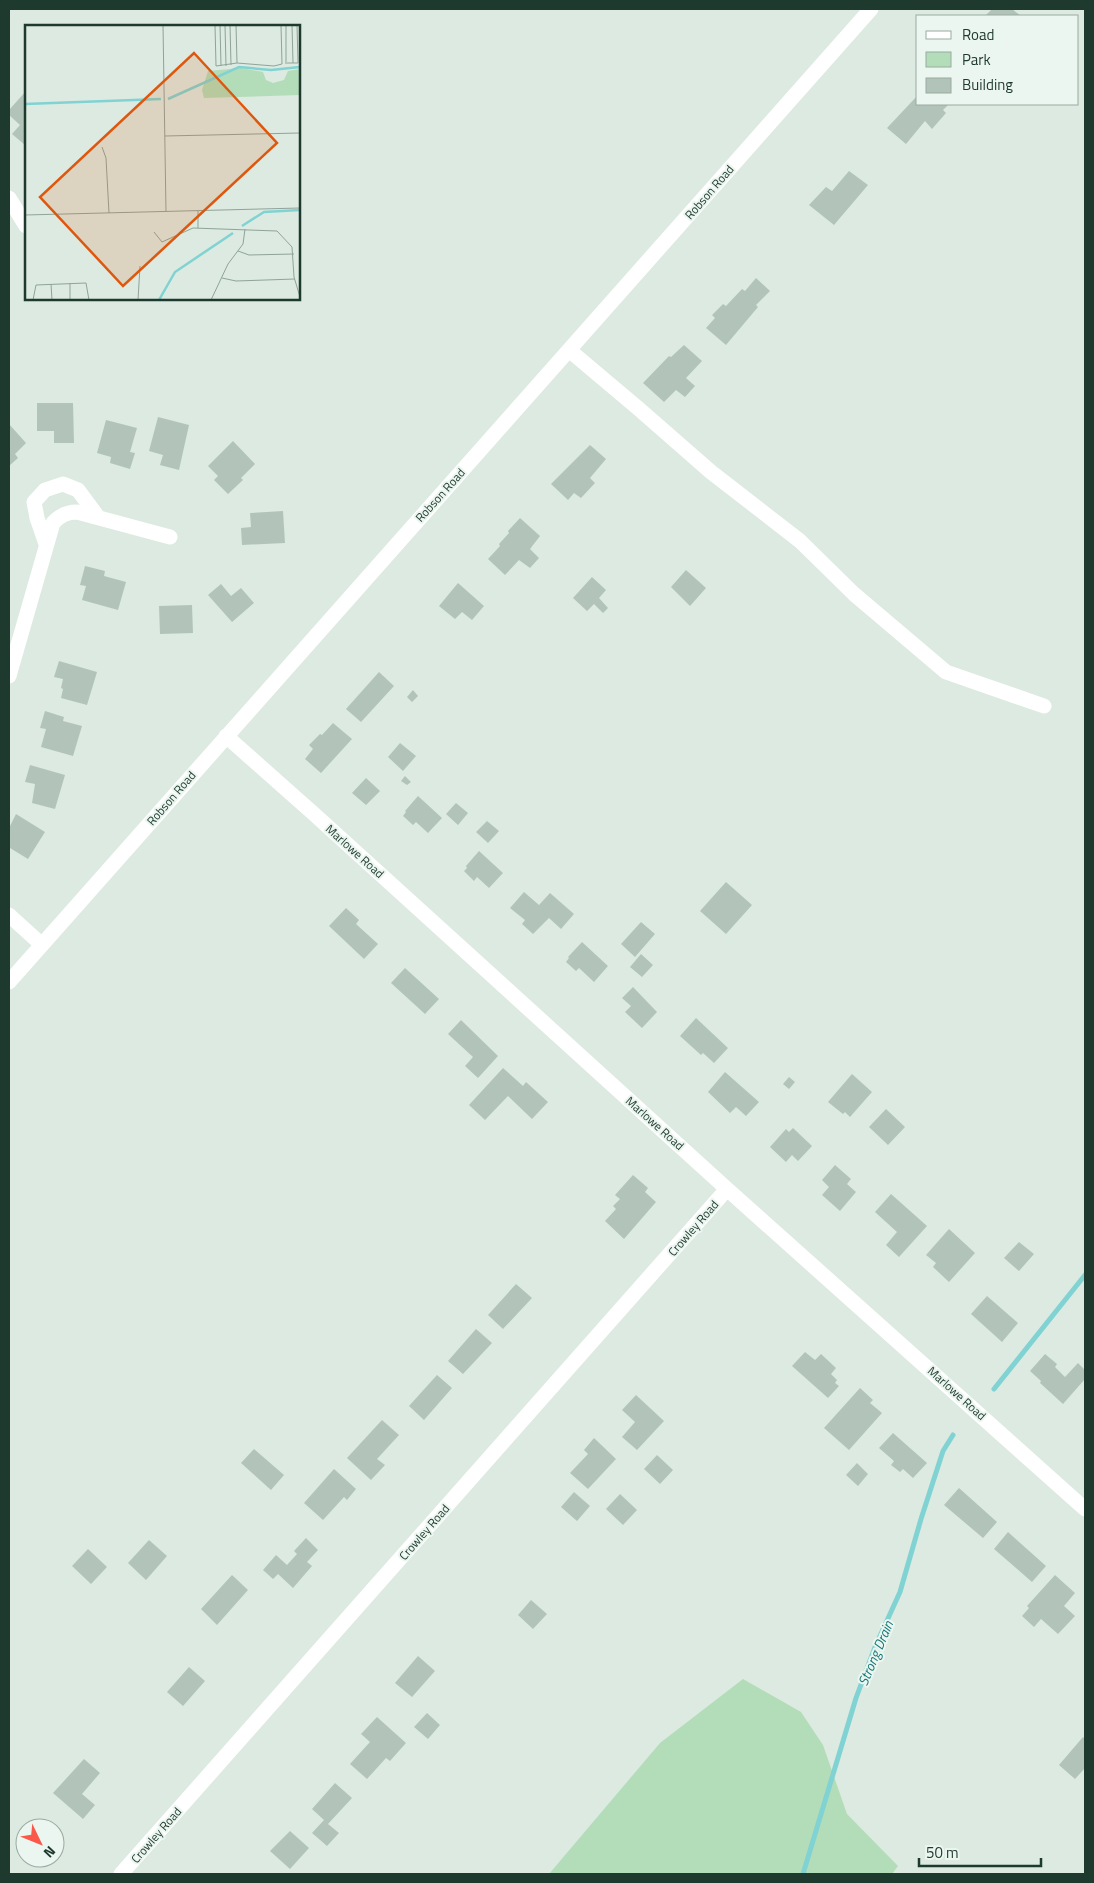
<svg xmlns="http://www.w3.org/2000/svg" width="1094" height="1883" viewBox="0 0 1094 1883" font-family="'Titillium Web',sans-serif">
  <rect width="100%" height="100%" fill="#dceae1"/>
  <!-- green -->
  <path fill="#b3ddb8" d="M 743,1679 L 801,1712 L 823,1745 L 847,1814 L 898,1866 L 892,1874 L 549,1874 L 660,1743 Z"/>
  <g fill="none" stroke-linecap="round" stroke-linejoin="round">
    <!-- stream -->
    <path stroke="#80d3d2" stroke-width="5" d="M 994,1389 L 1085,1275
      M 803,1874 L 856,1698 L 875,1647 L 900,1592 L 921,1519 L 943,1451 L 953,1435"/>
  </g>
  <!-- building -->
  <path fill="#b2c4ba" d="M 992,9 L 1012,9 L 1021,16 L 985,16 Z
    M 26,91 L 26,144 L 25,145 L 12,134 L 20,125 L 9,115 L 9,110 Z
    M 918,95 L 918,104 L 949,104 L 943,110 L 946,113 L 932,129 L 925,121 L 906,144 L 887,128 Z
    M 849,171 L 868,185 L 834,225 L 809,205 L 826,187 L 832,191 Z
    M 756,278 L 770,291 L 756,305 L 758,307 L 726,345 L 706,328 L 715,318 L 712,315 L 723,304 L 726,306 L 742,289 L 745,291 Z
    M 684,345 L 702,361 L 686,378 L 695,386 L 685,397 L 676,390 L 664,402 L 643,383 L 669,356 L 671,357 Z
    M 37,403 L 73,403 L 74,443 L 54,443 L 54,431 L 37,431 Z
    M 158,417 L 189,425 L 179,470 L 160,465 L 163,455 L 149,451 Z
    M 106,420 L 137,428 L 130,452 L 135,453 L 130,469 L 110,463 L 111,457 L 97,453 Z
    M 9,424 L 26,443 L 15,454 L 18,458 L 9,466 Z
    M 233,441 L 255,464 L 241,478 L 243,480 L 228,494 L 214,480 L 218,476 L 208,466 Z
    M 590,445 L 606,459 L 590,478 L 595,483 L 581,498 L 574,493 L 568,500 L 551,484 Z
    M 283,511 L 285,543 L 242,545 L 241,528 L 251,527 L 250,513 Z
    M 520,518 L 540,536 L 530,549 L 539,558 L 530,568 L 519,560 L 505,575 L 488,559 L 500,546 L 499,544 L 509,533 L 508,531 Z
    M 85,566 L 105,571 L 104,576 L 126,582 L 118,610 L 82,600 L 86,586 L 80,585 Z
    M 686,570 L 706,588 L 690,606 L 671,587 Z
    M 592,577 L 606,590 L 599,598 L 608,608 L 603,613 L 594,604 L 587,611 L 573,598 Z
    M 458,583 L 484,606 L 472,620 L 462,612 L 455,619 L 439,606 Z
    M 221,584 L 231,596 L 241,588 L 254,603 L 232,622 L 208,595 Z
    M 192,605 L 193,633 L 160,634 L 159,606 Z
    M 59,661 L 97,672 L 87,705 L 61,698 L 63,689 L 61,688 L 63,679 L 54,677 Z
    M 379,672 L 394,686 L 361,722 L 346,709 Z
    M 413,690 L 418,696 L 412,702 L 407,697 Z
    M 45,711 L 64,717 L 63,721 L 82,726 L 73,756 L 41,747 L 46,729 L 40,728 Z
    M 333,723 L 352,739 L 321,773 L 305,759 L 313,749 L 309,745 L 320,734 L 322,735 Z
    M 400,743 L 416,756 L 403,771 L 388,757 Z
    M 30,765 L 65,775 L 55,809 L 32,803 L 35,784 L 25,782 Z
    M 405,776 L 411,782 L 407,785 L 401,781 Z
    M 366,778 L 380,791 L 366,805 L 352,793 Z
    M 418,796 L 442,818 L 428,833 L 416,822 L 413,825 L 403,816 L 406,812 L 405,811 Z
    M 456,803 L 468,813 L 458,825 L 446,814 Z
    M 16,814 L 45,832 L 28,859 L 10,848 L 9,850 L 9,828 Z
    M 487,821 L 499,831 L 488,843 L 476,832 Z
    M 479,851 L 503,873 L 489,888 L 477,877 L 474,881 L 464,871 L 467,868 L 466,866 Z
    M 726,882 L 752,905 L 726,934 L 700,911 Z
    M 524,892 L 539,905 L 550,893 L 574,914 L 561,929 L 549,918 L 533,934 L 522,924 L 525,920 L 510,908 Z
    M 346,908 L 359,920 L 356,924 L 378,944 L 364,959 L 329,926 Z
    M 641,922 L 655,934 L 635,957 L 621,944 Z
    M 582,942 L 608,966 L 594,982 L 579,968 L 576,971 L 566,962 L 569,958 L 568,957 Z
    M 641,954 L 653,965 L 642,977 L 630,967 Z
    M 405,968 L 439,999 L 425,1014 L 391,983 Z
    M 633,987 L 657,1012 L 642,1028 L 625,1012 L 631,1006 L 622,998 Z
    M 696,1018 L 728,1048 L 714,1063 L 703,1053 L 701,1055 L 680,1036 Z
    M 461,1020 L 498,1056 L 478,1078 L 465,1066 L 473,1057 L 448,1034 Z
    M 503,1068 L 523,1086 L 526,1082 L 548,1102 L 532,1119 L 508,1096 L 485,1120 L 469,1105 Z
    M 725,1072 L 759,1102 L 746,1116 L 736,1107 L 730,1113 L 708,1092 Z
    M 852,1074 L 872,1092 L 850,1117 L 845,1112 L 843,1114 L 828,1102 Z
    M 789,1077 L 795,1082 L 789,1089 L 783,1084 Z
    M 886,1109 L 905,1127 L 888,1145 L 869,1127 Z
    M 793,1128 L 812,1146 L 798,1161 L 792,1155 L 786,1162 L 770,1147 L 786,1129 L 789,1132 Z
    M 835,1165 L 851,1179 L 847,1184 L 856,1192 L 840,1211 L 822,1195 L 829,1187 L 822,1180 Z
    M 633,1175 L 648,1188 L 645,1192 L 656,1202 L 624,1239 L 605,1221 L 616,1209 L 613,1206 L 620,1199 L 615,1195 Z
    M 891,1194 L 927,1226 L 899,1257 L 886,1245 L 897,1232 L 875,1212 Z
    M 949,1229 L 975,1253 L 949,1282 L 933,1267 L 936,1263 L 926,1255 Z
    M 1019,1242 L 1034,1254 L 1019,1271 L 1004,1258 Z
    M 516,1284 L 532,1298 L 503,1329 L 488,1315 Z
    M 987,1296 L 1018,1323 L 1002,1342 L 971,1314 Z
    M 476,1329 L 492,1343 L 463,1374 L 448,1361 Z
    M 805,1352 L 815,1360 L 821,1354 L 836,1368 L 831,1374 L 837,1380 L 835,1383 L 839,1386 L 828,1398 L 792,1366 Z
    M 1045,1354 L 1057,1364 L 1055,1367 L 1065,1377 L 1078,1363 L 1085,1370 L 1085,1379 L 1063,1404 L 1040,1383 L 1041,1381 L 1030,1371 Z
    M 437,1375 L 452,1388 L 424,1420 L 409,1406 Z
    M 860,1388 L 873,1400 L 870,1403 L 882,1413 L 849,1450 L 824,1428 Z
    M 636,1395 L 664,1421 L 637,1450 L 622,1437 L 635,1422 L 622,1410 Z
    M 382,1420 L 399,1435 L 377,1459 L 385,1465 L 371,1480 L 347,1458 Z
    M 893,1433 L 927,1463 L 913,1478 L 903,1469 L 900,1472 L 891,1465 L 894,1461 L 879,1448 Z
    M 594,1438 L 616,1459 L 588,1489 L 570,1473 L 588,1454 L 584,1450 Z
    M 254,1449 L 284,1475 L 271,1490 L 241,1463 Z
    M 657,1455 L 673,1470 L 660,1484 L 644,1469 Z
    M 857,1463 L 868,1474 L 858,1486 L 846,1475 Z
    M 334,1469 L 356,1489 L 347,1500 L 344,1497 L 323,1520 L 304,1503 Z
    M 959,1488 L 997,1522 L 983,1538 L 944,1505 Z
    M 574,1492 L 590,1506 L 577,1521 L 561,1507 Z
    M 620,1494 L 637,1510 L 623,1525 L 606,1509 Z
    M 1008,1532 L 1046,1566 L 1032,1582 L 994,1549 Z
    M 306,1538 L 318,1550 L 307,1562 L 312,1566 L 293,1588 L 278,1574 L 273,1579 L 263,1570 L 276,1555 L 287,1565 L 297,1554 L 294,1551 Z
    M 149,1540 L 167,1556 L 146,1580 L 128,1563 Z
    M 88,1549 L 107,1567 L 91,1584 L 72,1566 Z
    M 232,1575 L 248,1590 L 217,1625 L 201,1609 Z
    M 1055,1575 L 1075,1593 L 1064,1606 L 1075,1616 L 1058,1634 L 1041,1619 L 1034,1627 L 1022,1616 L 1029,1608 L 1027,1606 Z
    M 531,1600 L 547,1614 L 533,1629 L 518,1615 Z
    M 418,1656 L 435,1671 L 412,1697 L 395,1683 Z
    M 189,1667 L 205,1681 L 183,1706 L 167,1692 Z
    M 427,1713 L 440,1725 L 428,1739 L 414,1727 Z
    M 377,1717 L 406,1743 L 390,1761 L 386,1758 L 367,1779 L 350,1764 L 370,1742 L 361,1734 Z
    M 1083,1737 L 1085,1739 L 1085,1768 L 1075,1779 L 1059,1765 Z
    M 84,1759 L 100,1773 L 82,1794 L 95,1805 L 83,1819 L 53,1793 Z
    M 335,1783 L 352,1798 L 328,1824 L 339,1833 L 327,1846 L 312,1833 L 324,1820 L 312,1809 Z
    M 290,1831 L 309,1848 L 290,1869 L 270,1851 Z"/>
  <g fill="none" stroke-linecap="round" stroke-linejoin="round">
    <!-- minor -->
    <path stroke="#fff" stroke-width="15" d="M 9,198 L 26,226
      M 569,350 L 639,409 L 711,472 L 800,541 L 854,594 L 946,672 L 1044,706
      M 46,544 L 37,518 L 34,502 L 45,490 L 63,484 L 78,490 L 98,517
      M 9,676 L 53,523 C 60,515 67,512 77,512 L 170,537
      M 226,736 L 314,814 L 727,1189 L 1085,1509
      M 9,915 L 42,945
      M 9,982 L 871,9
      M 121,1874 L 727,1189"/>
  </g>
  <g text-anchor="middle" dominant-baseline="central" stroke-width="4" stroke-linejoin="round" paint-order="stroke">
    <!-- street labels -->
    <g font-size="12" fill="#1e392d" stroke="#ecf6f0">
      <text transform="translate(709 192) rotate(-49)">Robson Road</text>
      <text transform="translate(440 495) rotate(-48)">Robson Road</text>
      <text transform="translate(171 798) rotate(-49)">Robson Road</text>
      <text transform="translate(355 851) rotate(42)">Marlowe Road</text>
      <text transform="translate(655 1123) rotate(42)">Marlowe Road</text>
      <text transform="translate(693 1228) rotate(-49)">Crowley Road</text>
      <text transform="translate(957 1393) rotate(42)">Marlowe Road</text>
      <text transform="translate(424 1532) rotate(-49)">Crowley Road</text>
      <text transform="translate(156 1835) rotate(-49)">Crowley Road</text>
    </g>
    <!-- water labels -->
    <g font-size="14" font-style="italic" fill="#167777" stroke="#ecf6f0">
      <text transform="translate(875 1653) rotate(-67)">Strong Drain</text>
    </g>
  </g>
  <!-- overview -->
  <g transform="translate(25 25)">
    <rect width="275" height="275" fill="#dceae1"/>
    <path d="M 216,43 L 238,47 L 241,55 L 248,58 L 259,55 L 263,46 L 275,44 L 275,70 L 179,73 L 177,65 L 183,46 Z" fill="#b3ddb8"/>
    <path fill="none" stroke="#80d3d2" stroke-width="2.5" d="M 143,74 L 214,42 L 246,45 L 275,42M 0,79 L 136,74M 217,201 L 239,187 L 275,185M 134,275 L 150,247 L 208,208"/>
    <path fill="none" stroke="#90a399" stroke-width="1" d="M 138,0 L 141,187M 190,0 L 191,41 L 212,38 L 249,41 L 257,39 L 256,0M 195,0 L 196,41M 200,0 L 201,41M 205,0 L 206,40M 211,0 L 212,38M 262,38 L 268,38 L 267,0M 268,38 L 273,38 L 272,0M 261,39 L 261,0M 140,111 L 275,108M 77,122 L 81,133 L 84,188M 173,186 L 173,203M 0,190 L 275,183M 129,207 L 137,217 L 168,203 L 252,206 L 267,222 L 269,252 L 275,272M 213,226 L 224,230 L 269,229M 197,253 L 211,256 L 270,254M 45,258 L 45,275M 26,259 L 27,275M 8,275 L 11,260 L 61,258 L 64,275M 113,275 L 115,241M 186,275 L 203,239 L 218,219 L 220,204"/>
    <path fill="#de570e" fill-opacity="0.15" stroke="#de570e" stroke-width="2.5" d="M 169,28 L 252,118 L 98,261 L 15,172 Z"/>
    <rect width="275" height="275" fill="none" stroke="#1e392d" stroke-width="2.5"/>
  </g>
  <!-- border -->
  <rect width="1094" height="1883" fill="none" stroke="#1e392d" stroke-width="20"/>
  <!-- legend -->
  <rect x="916" y="15" width="162" height="90" fill="#ecf6f0" stroke="#9aaaa2"/>
  <rect x="926" y="31" width="25" height="8" fill="#ffffff" stroke="#9aaaa2"/>
  <text x="962" y="40" font-size="15" fill="#1e392d">Road</text>
  <rect x="926" y="52" width="25" height="15" fill="#b3ddb8" stroke="#9aaaa2"/>
  <text x="962" y="65" font-size="15" fill="#1e392d">Park</text>
  <rect x="926" y="78" width="25" height="15" fill="#b2c4ba" stroke="#9aaaa2"/>
  <text x="962" y="90" font-size="15" fill="#1e392d">Building</text>
  <!-- north arrow -->
  <g transform="translate(40 1843) rotate(133)"><circle r="24" fill="#ecf6f0" stroke="#9aaaa2"/>
  <path d="M0-4L9 19L0 12L-9 19Z" fill="#fa584a"/>
  <text y="-8" font-size="14" font-weight="bold" text-anchor="middle" fill="#1e392d">N</text>
  </g>
  <!-- scale -->
  <path d="M919 1858v8h122v-8" fill="none" stroke="#1e392d" stroke-width="2.5"/>
  <text x="926" y="1858" font-size="15" fill="#1e392d" stroke="#ecf6f0" stroke-width="4" paint-order="stroke">50 m</text>
</svg>
